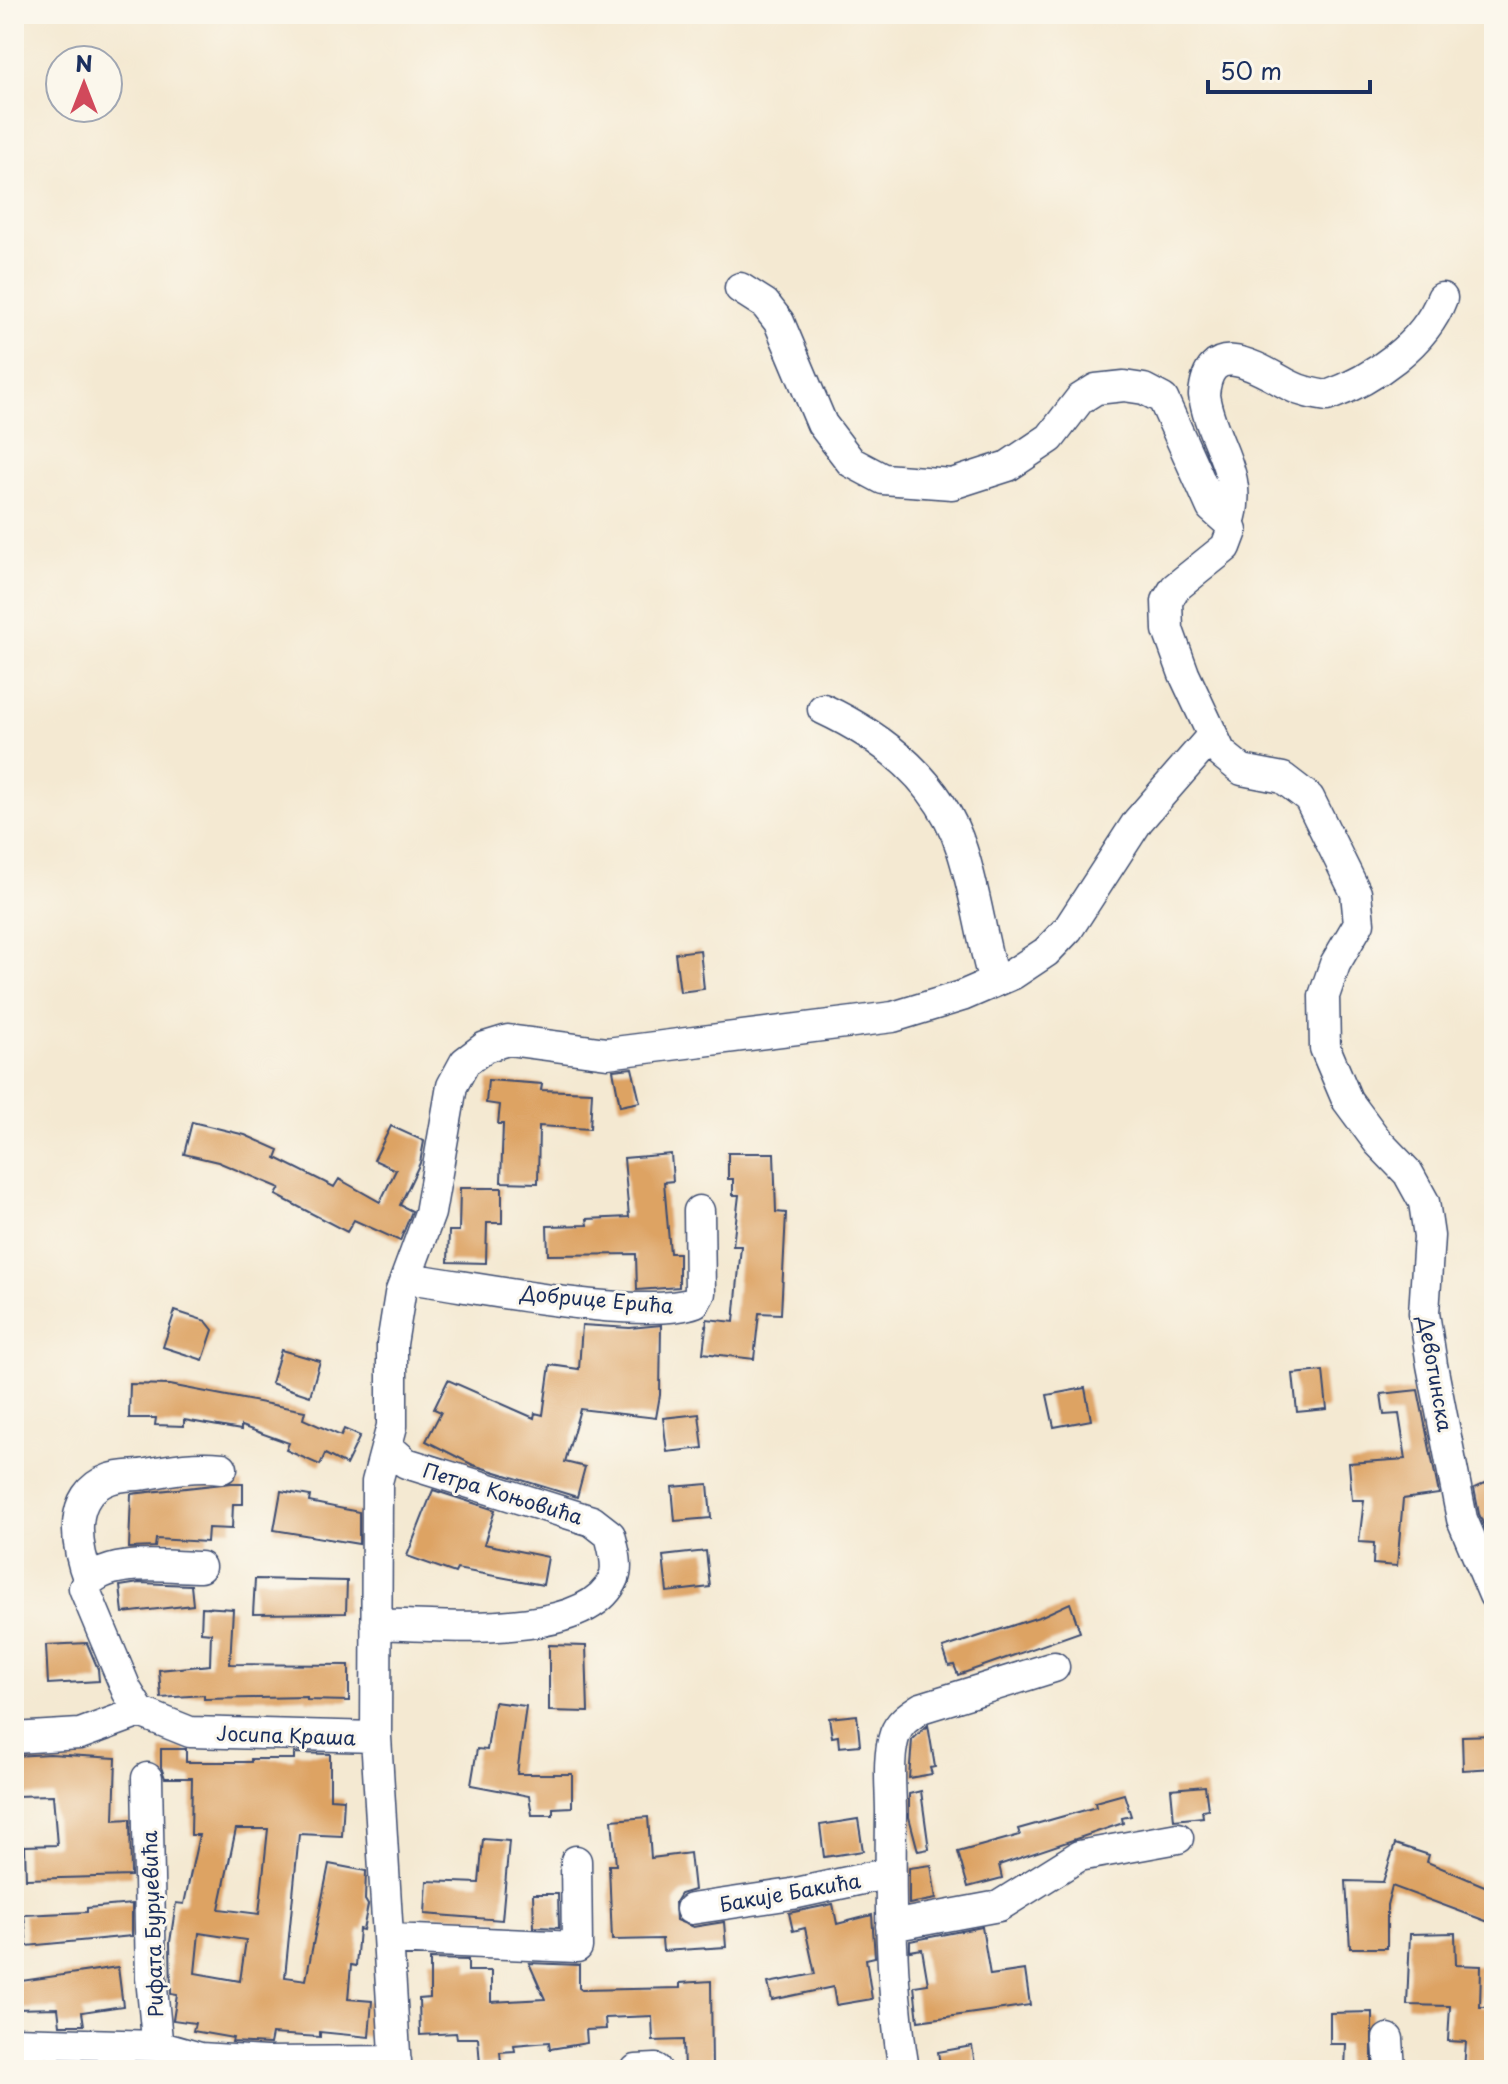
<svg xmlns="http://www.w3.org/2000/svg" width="1508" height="2084" viewBox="0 0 1508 2084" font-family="'Playpen Sans',sans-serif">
  <rect width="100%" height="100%" fill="#fbf7ec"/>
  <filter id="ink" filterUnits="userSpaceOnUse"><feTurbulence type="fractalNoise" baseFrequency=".0125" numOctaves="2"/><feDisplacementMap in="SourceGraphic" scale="16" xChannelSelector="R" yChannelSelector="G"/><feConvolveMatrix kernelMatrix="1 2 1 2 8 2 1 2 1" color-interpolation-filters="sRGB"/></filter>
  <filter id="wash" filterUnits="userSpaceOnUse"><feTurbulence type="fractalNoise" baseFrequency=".006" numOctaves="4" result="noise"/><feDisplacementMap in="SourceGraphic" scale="32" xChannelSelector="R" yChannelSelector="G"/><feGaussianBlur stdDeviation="1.8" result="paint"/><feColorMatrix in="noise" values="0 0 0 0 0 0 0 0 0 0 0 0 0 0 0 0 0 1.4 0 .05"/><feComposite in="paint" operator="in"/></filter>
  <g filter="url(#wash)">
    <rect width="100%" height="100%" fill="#f4e9d2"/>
    <g id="blocks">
      <!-- building -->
      <path fill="#dda364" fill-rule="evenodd" d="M 700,950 L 704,989 L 680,992 L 675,953 Z
        M 632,1068 L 640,1102 L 620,1106 L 613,1070 Z
        M 488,1080 L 542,1084 L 541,1090 L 592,1092 L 590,1129 L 539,1126 L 538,1183 L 501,1182 L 503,1124 L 498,1124 L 500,1105 L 486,1103 Z
        M 192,1122 L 245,1135 L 279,1150 L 276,1158 L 334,1187 L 339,1179 L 380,1202 L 396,1170 L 374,1160 L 391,1126 L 424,1141 L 420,1163 L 400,1205 L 412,1211 L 400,1241 L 354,1220 L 347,1232 L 276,1195 L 280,1188 L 218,1162 L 184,1154 Z
        M 728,1153 L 774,1153 L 776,1212 L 786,1213 L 781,1314 L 759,1313 L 754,1359 L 703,1353 L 707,1319 L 734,1322 L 741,1246 L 733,1246 L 739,1195 L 733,1195 L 733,1179 L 728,1179 Z
        M 671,1154 L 673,1181 L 664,1182 L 670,1253 L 679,1253 L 679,1287 L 637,1290 L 636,1254 L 548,1255 L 547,1226 L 588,1225 L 587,1219 L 629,1217 L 624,1158 Z
        M 460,1188 L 502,1188 L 502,1223 L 487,1223 L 486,1263 L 448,1262 L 449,1231 L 459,1231 Z
        M 175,1311 L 206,1321 L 213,1330 L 203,1360 L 163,1347 Z
        M 582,1325 L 630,1328 L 661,1325 L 660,1395 L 656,1418 L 580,1409 L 565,1462 L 585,1467 L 577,1497 L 473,1465 L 426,1441 L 441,1412 L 434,1409 L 448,1380 L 534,1418 L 535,1413 L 543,1415 L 550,1365 L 579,1369 Z
        M 281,1350 L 320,1361 L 310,1396 L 271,1383 Z
        M 1323,1371 L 1327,1409 L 1297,1412 L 1293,1374 Z
        M 130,1384 L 170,1385 L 305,1411 L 303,1419 L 341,1436 L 344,1429 L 360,1436 L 346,1465 L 325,1454 L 320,1465 L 286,1450 L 289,1443 L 241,1426 L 241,1430 L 184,1420 L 184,1426 L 155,1425 L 156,1418 L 129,1418 Z
        M 1085,1388 L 1091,1420 L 1054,1427 L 1047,1395 Z
        M 1418,1390 L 1439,1494 L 1403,1499 L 1397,1566 L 1373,1564 L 1374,1543 L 1359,1542 L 1364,1500 L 1352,1500 L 1349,1463 L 1406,1459 L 1399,1414 L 1384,1415 L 1381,1394 Z
        M 699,1414 L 703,1448 L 667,1452 L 663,1418 Z
        M 1494,1479 L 1494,1549 L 1479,1514 L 1474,1488 Z
        M 232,1483 L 243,1483 L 243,1504 L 233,1504 L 232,1529 L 208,1528 L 207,1542 L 156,1539 L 155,1547 L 129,1548 L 131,1494 Z
        M 708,1484 L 711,1518 L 675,1521 L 672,1487 Z
        M 433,1490 L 495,1510 L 484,1544 L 548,1557 L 543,1585 L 457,1569 L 455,1573 L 407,1556 Z
        M 281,1491 L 310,1496 L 309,1502 L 359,1512 L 359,1544 L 274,1530 Z
        M 706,1551 L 710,1587 L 667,1592 L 663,1556 Z
        M 255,1579 L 347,1581 L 346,1613 L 253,1614 Z
        M 139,1583 L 191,1585 L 193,1605 L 123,1613 L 120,1586 Z
        M 1070,1603 L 1080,1632 L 958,1675 L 954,1665 L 949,1666 L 943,1648 L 1042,1616 Z
        M 202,1607 L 233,1609 L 230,1664 L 349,1665 L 349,1701 L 307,1700 L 307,1697 L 204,1699 L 204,1695 L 161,1698 L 159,1670 L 210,1665 L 211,1633 L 201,1632 Z
        M 87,1643 L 98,1669 L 99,1681 L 48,1684 L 46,1645 Z
        M 549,1645 L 586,1646 L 588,1712 L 549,1711 Z
        M 494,1702 L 526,1706 L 517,1774 L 572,1774 L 572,1807 L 553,1808 L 553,1815 L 532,1815 L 529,1796 L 471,1785 L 477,1749 L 487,1750 Z
        M 857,1715 L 860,1745 L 839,1747 L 838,1736 L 832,1737 L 829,1718 Z
        M 928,1725 L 935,1767 L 930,1768 L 932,1774 L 909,1778 L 912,1740 Z
        M 1494,1735 L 1494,1768 L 1463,1770 L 1462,1736 Z
        M 161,1749 L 186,1749 L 186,1762 L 251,1762 L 251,1759 L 294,1759 L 294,1753 L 330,1754 L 330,1798 L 344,1799 L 342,1836 L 299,1834 L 285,1977 L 306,1980 L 329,1864 L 366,1871 L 365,1900 L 368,1905 L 363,1930 L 359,1929 L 356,1966 L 351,1965 L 348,1999 L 372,2001 L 369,2037 L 320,2032 L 320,2037 L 272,2034 L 270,2044 L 232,2042 L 233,2038 L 193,2031 L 195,2023 L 173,2020 L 177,1995 L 171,1994 L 170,1942 L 176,1903 L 184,1904 L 199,1835 L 191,1835 L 192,1778 L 165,1778 L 161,1767 ZM 236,1829 L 268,1829 L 259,1914 L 219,1909 ZM 199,1933 L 246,1940 L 240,1981 L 195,1973 Z
        M 50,1754 L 116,1758 L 114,1820 L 130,1819 L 131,1876 L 26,1879 L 25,1846 L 57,1845 L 53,1795 L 14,1796 L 14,1756 Z
        M 1205,1786 L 1208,1809 L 1202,1810 L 1203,1817 L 1174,1820 L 1171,1789 Z
        M 921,1791 L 929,1849 L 918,1851 L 909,1817 L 909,1794 Z
        M 1124,1794 L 1131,1816 L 1122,1818 L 1123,1823 L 999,1865 L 1002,1878 L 968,1887 L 958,1852 L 1020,1835 L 1018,1829 L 1096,1807 L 1095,1802 Z
        M 648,1817 L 651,1858 L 690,1853 L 694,1890 L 680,1894 L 675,1902 L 676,1920 L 693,1927 L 724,1922 L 726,1947 L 663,1951 L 662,1939 L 612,1940 L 609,1865 L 616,1865 L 612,1820 Z
        M 858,1819 L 863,1851 L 824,1857 L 820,1825 Z
        M 483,1839 L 509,1841 L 502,1920 L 425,1914 L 427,1881 L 479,1883 Z
        M 1395,1844 L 1429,1855 L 1427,1862 L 1494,1890 L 1494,1924 L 1392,1886 L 1387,1905 L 1387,1948 L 1350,1948 L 1346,1881 L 1383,1882 Z
        M 931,1865 L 936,1899 L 909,1904 L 909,1868 Z
        M 533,1894 L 558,1894 L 559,1928 L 534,1927 Z
        M 132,1904 L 132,1936 L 27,1946 L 24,1915 L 87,1912 L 87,1908 Z
        M 833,1904 L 837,1924 L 872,1915 L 875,1957 L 866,1959 L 872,1999 L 836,2005 L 833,1987 L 772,2000 L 768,1983 L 815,1974 L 805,1928 L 793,1931 L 789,1913 Z
        M 982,1927 L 990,1975 L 1025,1970 L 1030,2005 L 918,2021 L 914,1986 L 928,1984 L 922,1949 L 910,1951 L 910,1941 Z
        M 1455,1933 L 1456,1965 L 1481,1966 L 1480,2007 L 1494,2007 L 1494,2070 L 1464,2070 L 1466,2042 L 1448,2041 L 1450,2006 L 1407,2005 L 1410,1934 Z
        M 430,1959 L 468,1960 L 468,1971 L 491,1971 L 491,2002 L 545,1999 L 529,1963 L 579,1965 L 579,1988 L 582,1990 L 680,1988 L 680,1983 L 711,1981 L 712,2070 L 684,2070 L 683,2040 L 653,2041 L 652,2016 L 605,2018 L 606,2029 L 586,2030 L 587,2043 L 550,2049 L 549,2042 L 514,2045 L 515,2051 L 500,2052 L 501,2063 L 480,2065 L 478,2038 L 457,2038 L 456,2033 L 420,2035 L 419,1999 L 430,1998 Z
        M 118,1967 L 123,2006 L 82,2012 L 84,2025 L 60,2025 L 58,2008 L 14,2009 L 14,1982 Z
        M 1372,2012 L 1372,2070 L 1345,2070 L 1346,2044 L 1330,2044 L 1330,2013 Z
        M 972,2046 L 976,2070 L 941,2070 L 938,2052 Z"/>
    </g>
  </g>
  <g filter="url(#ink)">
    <use href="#blocks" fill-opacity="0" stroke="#3c4b6f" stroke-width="2"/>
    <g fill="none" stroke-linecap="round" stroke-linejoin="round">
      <defs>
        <path id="minor" d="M 740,288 L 765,304 L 779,322 L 822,424 L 851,462 L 883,479 L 952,484 L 1008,466 L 1050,438 L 1080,399 L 1096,389 L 1124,386 L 1144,389 L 1163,399 L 1212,508 L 1229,523 L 1232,531 L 1226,547 L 1175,588 L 1167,601 L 1168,630 L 1184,674 L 1221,753 L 1242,770 L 1283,778 L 1309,798 L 1356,893 L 1359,923 L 1335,964 L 1324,996 L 1325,1048 L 1347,1100 L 1378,1142 L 1408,1173 L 1424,1202 L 1429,1236 L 1424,1313 L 1432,1365 L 1462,1519 L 1494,1595
          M 1229,523 C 1246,474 1210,441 1204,395 C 1209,332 1263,372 1291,386 C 1302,392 1314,394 1327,396 C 1372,380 1425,344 1442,298
          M 823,709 C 885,738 941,783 962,850 C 976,893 981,938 994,982
          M 407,1278 C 470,1286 642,1322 695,1302 L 700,1293 L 699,1211
          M 89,1581 C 76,1547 66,1494 110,1479 C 121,1475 135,1476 147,1474 C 173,1469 196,1465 222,1468
          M 376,1624 C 435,1625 587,1642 614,1578 C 619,1565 613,1547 610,1535 L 592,1521 L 406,1463 L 388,1447
          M 140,1712 L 127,1691 L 84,1588 C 104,1556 168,1567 200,1567
          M 376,1737 L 377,1482 L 392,1426 L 392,1344 L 400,1294 L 430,1213 L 452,1086 L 465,1062 L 485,1047 L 508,1040 L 607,1053 L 893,1017 L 962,996 L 1013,974 L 1046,952 L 1068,929 L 1138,821 L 1212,736
          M 14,1738 L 80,1734 L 140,1712 L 190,1732 L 376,1737 L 396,2070
          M 147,1778 L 151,1978 L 160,2070
          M 691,1909 L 792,1894 L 890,1873
          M 891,1926 L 999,1906 L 1079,1856 L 1178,1838
          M 391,1939 L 577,1947 L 576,1861
          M 1388,2039 L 1390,2070
          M 14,2042 L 157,2046 L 200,2058 L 265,2062 L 396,2061
          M 636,2070 L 656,2069
          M 904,2070 C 890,1985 890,1899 891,1813 C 891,1788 887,1757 895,1734 C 900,1721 911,1715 921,1708 L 1054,1667"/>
      </defs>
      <!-- minor casing -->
      <use href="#minor" stroke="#3c4b6f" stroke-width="33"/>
      <!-- minor -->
      <use href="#minor" stroke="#fff" stroke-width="30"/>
    </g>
  </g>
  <g text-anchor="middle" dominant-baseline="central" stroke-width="6" stroke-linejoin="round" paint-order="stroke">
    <!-- street labels -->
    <g font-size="20" fill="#1b2f5e" stroke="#fbf7ec">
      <text transform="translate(597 1299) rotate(5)">Добрице Ерића</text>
      <text transform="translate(1436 1374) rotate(80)">Девотинска</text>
      <text transform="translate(503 1493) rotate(17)">Петра Коњовића</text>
      <text transform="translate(286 1735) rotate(2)">Јосипа Краша</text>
      <text transform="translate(790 1892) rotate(-10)">Бакије Бакића</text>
      <text transform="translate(152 1924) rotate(-92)">Рифата Бурџевића</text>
    </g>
  </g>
  <!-- margin -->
  <rect width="1508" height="2084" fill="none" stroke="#fbf7ec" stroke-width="48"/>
  <!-- north arrow -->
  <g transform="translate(84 84)"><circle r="38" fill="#fbf7ec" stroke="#a1a7b3" stroke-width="2"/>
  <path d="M0-6L14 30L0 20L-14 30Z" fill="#d1495b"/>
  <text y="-12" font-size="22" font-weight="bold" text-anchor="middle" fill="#1b2f5e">N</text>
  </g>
  <!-- scale -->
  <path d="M1208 80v12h162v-12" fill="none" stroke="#1b2f5e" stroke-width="4"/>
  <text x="1220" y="80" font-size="24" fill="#1b2f5e" stroke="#fbf7ec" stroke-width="6" paint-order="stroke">50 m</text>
</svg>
